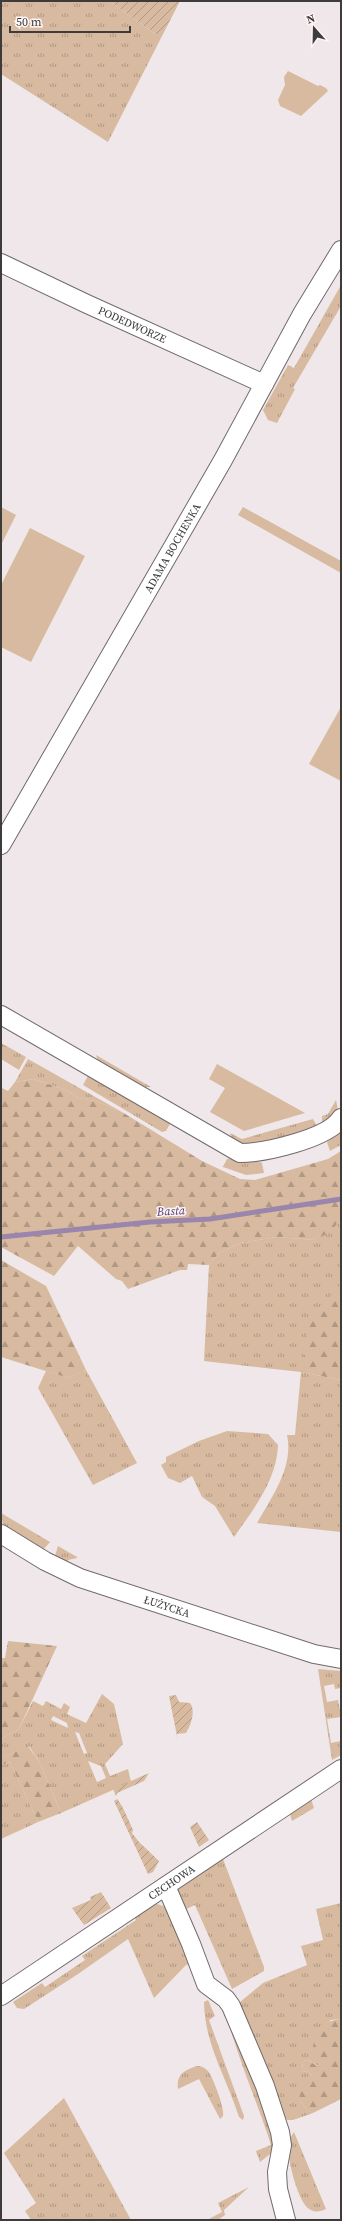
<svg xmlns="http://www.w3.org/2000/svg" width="342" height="2221" viewBox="0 0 342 2221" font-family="'Source Serif 4',serif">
  <defs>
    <pattern id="grass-tufts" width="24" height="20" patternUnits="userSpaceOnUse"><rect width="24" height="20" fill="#d7ba9f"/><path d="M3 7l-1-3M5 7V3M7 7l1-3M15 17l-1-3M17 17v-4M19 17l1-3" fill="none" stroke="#b09883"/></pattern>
    <pattern id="forest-firs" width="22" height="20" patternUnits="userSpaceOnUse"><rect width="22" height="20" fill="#d7ba9f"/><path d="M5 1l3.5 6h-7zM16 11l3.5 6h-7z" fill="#b09883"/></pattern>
    <pattern id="garden-furrows" width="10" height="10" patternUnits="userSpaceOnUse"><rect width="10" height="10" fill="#d7ba9f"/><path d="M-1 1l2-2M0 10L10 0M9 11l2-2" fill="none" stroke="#b09883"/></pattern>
  </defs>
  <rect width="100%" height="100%" fill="#efe7e9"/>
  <!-- grass -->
  <path fill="url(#grass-tufts)" fill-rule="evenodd" d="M 1,1 L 109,1 L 161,38 L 108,142 L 1,74 Z
    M 341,285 L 341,306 L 293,388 L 295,389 L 277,423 L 268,420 L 263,410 L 288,365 L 294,368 Z
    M 1,1043 L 26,1057 L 19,1070 L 1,1059 Z
    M 96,1055 L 151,1087 L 142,1087 L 99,1064 Z
    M 28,1059 L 122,1112 L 96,1101 L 78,1098 L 68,1091 L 34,1079 L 15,1082 Z
    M 89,1074 L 171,1122 L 166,1131 L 162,1132 L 83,1085 Z
    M 336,1100 L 338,1110 L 322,1125 L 322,1116 L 328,1114 Z
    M 313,1119 L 318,1128 C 292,1136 261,1150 233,1141 L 230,1133 L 242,1139 Z
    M 341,1132 L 341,1145 L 330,1151 L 327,1142 Z
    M 232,1158 C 242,1162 254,1160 262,1163 L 264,1173 L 246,1175 L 223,1167 L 227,1159 Z
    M 338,1221 L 341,1226 L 341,1285 L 328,1300 L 301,1372 L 341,1380 L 341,1532 L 257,1523 C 272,1497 294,1466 287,1435 L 295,1435 L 301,1372 L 204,1361 L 209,1265 L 219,1253 L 240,1243 L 276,1237 L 315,1240 Z
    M 86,1370 L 137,1463 L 93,1485 L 38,1388 L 46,1371 L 68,1378 Z
    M 227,1431 L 268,1434 L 278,1445 C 277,1480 253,1510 234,1537 L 215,1506 L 202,1497 L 192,1476 L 180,1483 L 168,1478 L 161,1465 L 166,1462 L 166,1457 L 199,1441 Z
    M 1,1513 L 50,1542 L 43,1550 L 3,1526 Z
    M 58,1546 L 77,1557 L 77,1558 L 68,1560 L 68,1563 L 55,1556 Z
    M 318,1669 L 341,1671 L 341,1688 L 335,1689 L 334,1684 L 324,1686 L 327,1702 L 338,1700 L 341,1715 L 341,1717 L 327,1719 L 331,1743 L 341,1741 L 341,1755 L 332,1760 Z
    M 102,1694 L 114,1704 L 123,1744 L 105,1764 L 110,1776 L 128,1769 L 131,1782 L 61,1813 L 40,1763 L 29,1746 L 1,1758 L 1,1739 L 19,1729 L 33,1701 L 43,1706 L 46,1701 L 61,1709 L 64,1703 L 70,1707 L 67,1714 L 86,1723 ZM 53,1716 L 67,1723 L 68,1728 L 51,1720 ZM 75,1732 L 79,1733 L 87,1753 L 84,1754 ZM 88,1761 L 101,1766 L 106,1778 L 97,1782 Z
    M 10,1762 L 38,1822 L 1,1839 L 1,1765 Z
    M 311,1799 L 314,1808 L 292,1821 L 290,1814 Z
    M 223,1859 L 264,1967 L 264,1971 L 232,1989 L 195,1905 L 182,1911 L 176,1891 Z
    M 341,1903 L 341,2019 L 330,2020 L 320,2064 L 318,2066 L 308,2060 L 303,2061 L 302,2071 L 309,2072 L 313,2077 L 313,2083 L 299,2099 L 307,2110 L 313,2113 L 293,2120 L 287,2120 L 278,2103 L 239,2006 L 240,2002 L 263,1983 L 307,1965 L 301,1946 L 323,1940 L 316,1909 Z
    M 157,1904 L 169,1908 L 172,1916 L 170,1918 L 179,1941 L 181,1941 L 190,1964 L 186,1965 L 154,1998 L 128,1939 L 78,1974 L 24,2009 L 17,2008 L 13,2002 L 42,1983 L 45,1987 L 85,1960 L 82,1956 L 136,1920 L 135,1918 L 153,1905 Z
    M 208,2000 L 215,2016 L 209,2020 L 244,2116 L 243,2120 L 239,2117 C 226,2076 205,2046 204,2002 Z
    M 231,2018 L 269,2123 L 275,2150 L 260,2162 L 256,2151 L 271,2145 C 258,2104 240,2064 228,2021 Z
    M 197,2066 C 201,2066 204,2067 208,2071 C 213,2077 225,2109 223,2116 L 220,2119 L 199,2079 L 178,2089 C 176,2075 184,2070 197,2066 Z
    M 64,2098 L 131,2220 L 31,2220 L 25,2211 L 36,2203 L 4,2153 Z
    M 294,2132 L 326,2209 C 321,2211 317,2213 311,2210 C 298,2205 288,2160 288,2147 C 288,2141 291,2137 294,2132 Z
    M 249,2187 L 224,2210 L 225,2215 L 218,2220 L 207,2220 L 222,2212 L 218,2203 Z"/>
  <!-- forest -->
  <path fill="url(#forest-firs)" d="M 34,1079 L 68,1091 L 78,1098 L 96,1101 L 122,1112 L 202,1161 L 240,1179 L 255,1180 L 328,1159 L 341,1151 L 341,1226 L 338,1222 L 331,1232 L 315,1240 L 276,1237 L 240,1243 L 219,1253 L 209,1265 L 188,1264 L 187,1270 L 180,1270 L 128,1289 L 122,1281 L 116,1279 L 78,1246 L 54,1276 L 1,1247 L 1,1090 L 2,1088 L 8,1091 L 15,1082 Z
    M 1,1260 L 46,1286 L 86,1370 L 68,1378 L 1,1357 Z
    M 341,1285 L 341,1380 L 301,1372 L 310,1318 Z
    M 8,1641 L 57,1646 L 19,1729 L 1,1739 L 1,1658 L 5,1658 Z
    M 28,1746 L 40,1763 L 61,1813 L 38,1822 L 10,1762 L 1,1765 L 1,1758 Z
    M 341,2019 L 341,2099 L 313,2113 L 307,2110 L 299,2099 L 301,2089 C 309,2087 313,2086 313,2077 L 309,2072 L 302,2071 L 303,2061 L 308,2060 L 317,2066 L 320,2064 L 312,2054 C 314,2035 321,2020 341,2019 Z"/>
  <!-- park -->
  <path fill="#d7ba9f" d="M 288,71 L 318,86 L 320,85 L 326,88 L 328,91 L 301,116 L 280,106 L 278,100 L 285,85 L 284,77 Z
    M 1,507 L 16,515 L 1,545 Z
    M 243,507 L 341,561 L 341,573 L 238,515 Z
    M 30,528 L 85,556 L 31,662 L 1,647 L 1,585 Z
    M 341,707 L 341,781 L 309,764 Z
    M 217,1064 L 305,1113 L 244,1131 L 210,1112 L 225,1088 L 209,1079 Z"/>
  <!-- garden -->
  <path fill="url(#garden-furrows)" d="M 109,1 L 180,1 L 161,38 Z
    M 176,1695 L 179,1702 L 190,1703 C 196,1711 191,1725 186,1733 L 177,1734 L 178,1741 L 169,1696 Z
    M 149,1773 L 144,1781 L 117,1793 L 116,1796 L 113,1789 Z
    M 117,1799 C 121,1802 130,1823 133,1830 L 132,1833 L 139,1842 L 159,1861 L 153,1872 L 148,1874 L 114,1801 Z
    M 197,1822 L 209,1840 L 199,1847 L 190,1827 Z
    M 101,1892 L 111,1908 L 84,1925 L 72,1908 L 91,1900 L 90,1897 Z"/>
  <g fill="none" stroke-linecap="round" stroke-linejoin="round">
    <!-- stream -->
    <path stroke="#9a85ad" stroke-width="5" d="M 1,1237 L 150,1222 L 210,1219 L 341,1199"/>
    <defs>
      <g id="minor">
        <path id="s1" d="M 1,263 L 87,304 L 264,384"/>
        <path id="s2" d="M 1,845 L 223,460 L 302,314 L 341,250"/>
        <path d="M 1,1015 L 240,1153 C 263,1153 328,1139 341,1118"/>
        <path id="s3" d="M 1,1534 L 45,1561 L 80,1578 L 314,1654 L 341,1659"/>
        <path d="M 166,1886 L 191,1944 L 206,1984 L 226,1999 L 231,2006 L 265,2086 L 280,2132 L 282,2145 L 277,2172 L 278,2189 L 286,2220"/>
        <path id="s4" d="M 1,1996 L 341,1769"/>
      </g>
    </defs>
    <!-- minor casing -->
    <use href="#minor" stroke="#716a6b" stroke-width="20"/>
    <!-- minor -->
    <use href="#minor" stroke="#fff" stroke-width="18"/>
  </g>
  <g text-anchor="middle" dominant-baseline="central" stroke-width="3" stroke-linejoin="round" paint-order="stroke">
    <!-- street labels -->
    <g font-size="11" fill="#3e3b3b" stroke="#fdf5f6">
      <text stroke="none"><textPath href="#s1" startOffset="145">PODEDWORZE</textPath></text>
      <text stroke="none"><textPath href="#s2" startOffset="343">ADAMA BOCHENKA</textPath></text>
      <text stroke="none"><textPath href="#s3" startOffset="182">ŁUŻYCKA</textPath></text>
      <text stroke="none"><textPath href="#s4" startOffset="205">CECHOWA</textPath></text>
    </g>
    <!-- water labels -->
    <g font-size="12" font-style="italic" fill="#57396f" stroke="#fdf5f6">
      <text transform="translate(171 1211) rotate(-3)">Basta</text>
    </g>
  </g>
  <!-- border -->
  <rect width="342" height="2221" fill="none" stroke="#3e3b3b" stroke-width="4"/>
  <!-- north arrow -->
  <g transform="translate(314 28) rotate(340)" stroke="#fdf5f6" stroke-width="3" paint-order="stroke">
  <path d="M0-3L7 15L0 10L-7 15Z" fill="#3e3b3b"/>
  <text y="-6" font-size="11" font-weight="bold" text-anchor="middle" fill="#3e3b3b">N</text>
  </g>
  <!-- scale -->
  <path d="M10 26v6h120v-6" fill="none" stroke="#3e3b3b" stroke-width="2"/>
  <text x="16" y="26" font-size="12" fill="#3e3b3b" stroke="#fdf5f6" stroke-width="3" paint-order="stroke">50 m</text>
</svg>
